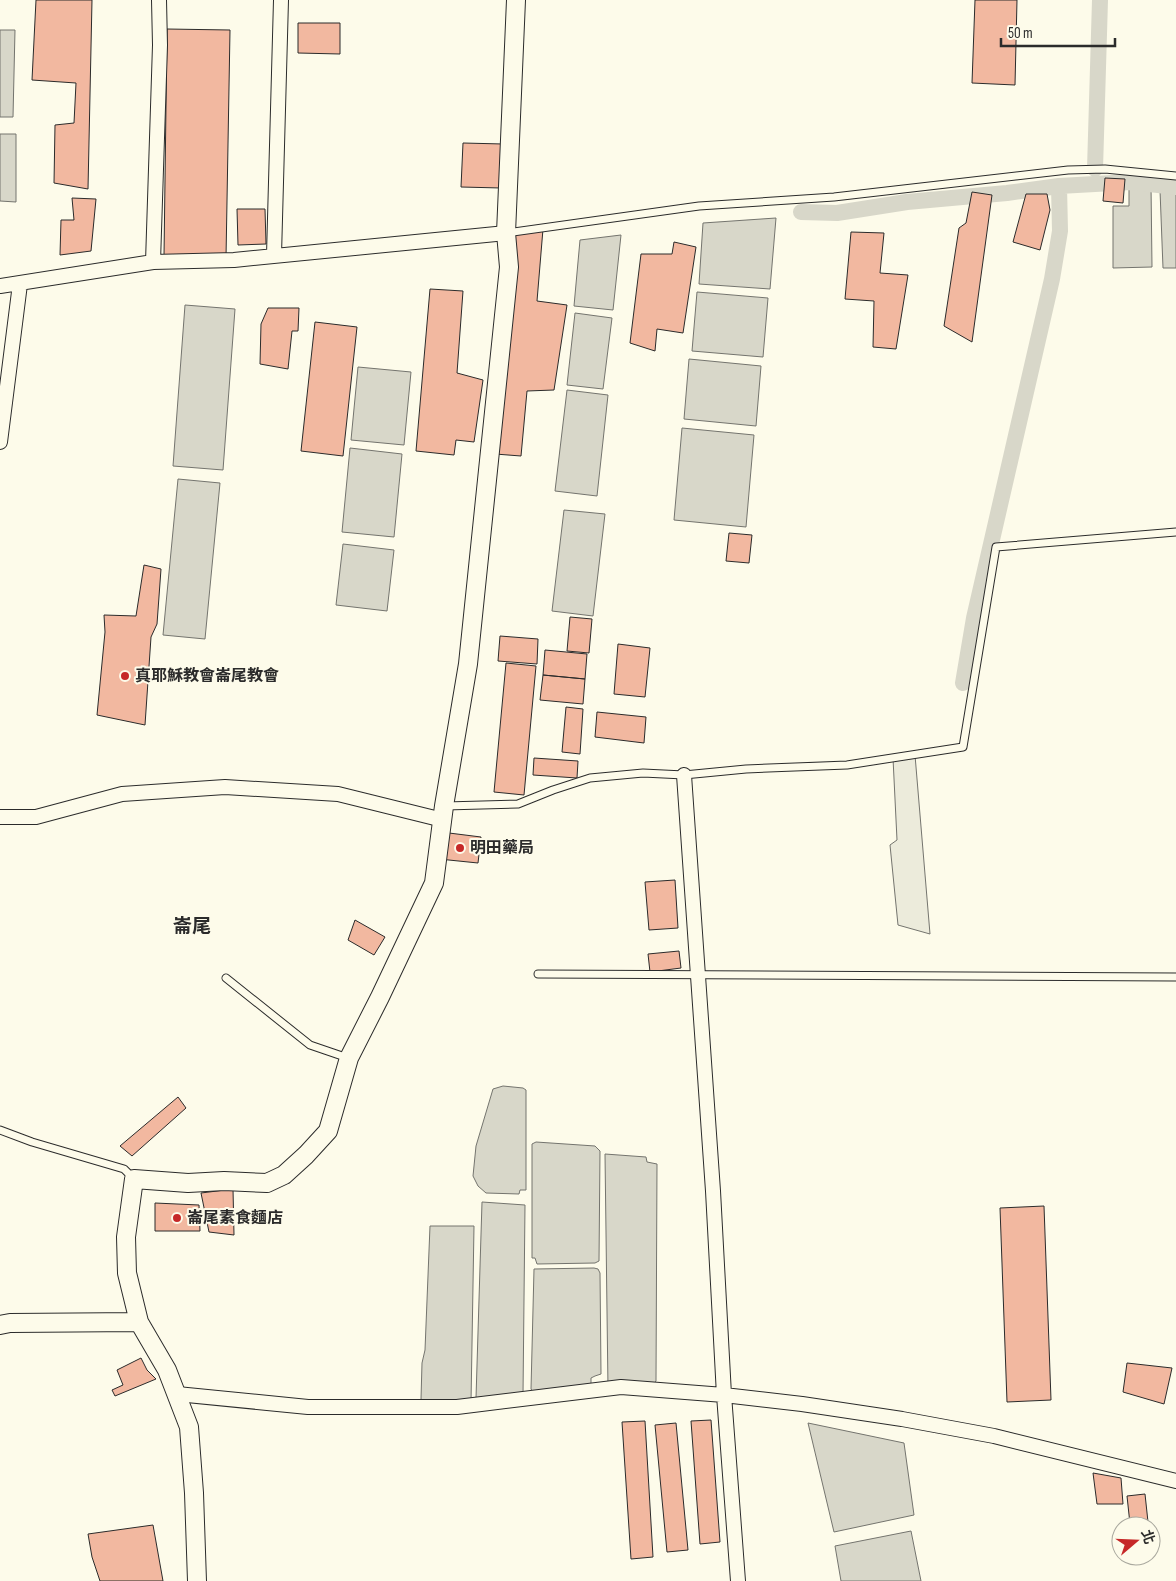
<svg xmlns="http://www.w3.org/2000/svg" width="1176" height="1581" viewBox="0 0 1176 1581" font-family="'Sofia Sans Condensed','Noto Sans TC',sans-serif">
  <rect width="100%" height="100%" fill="#fdfbea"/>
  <!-- green -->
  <path fill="#ecebdb" stroke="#74746e" d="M 915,755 L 930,934 L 898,925 L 890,845 L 897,840 L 893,758 Z"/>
  <!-- water -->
  <path fill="#d8d7c9" stroke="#74746e" d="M 0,30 L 15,30 L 13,117 L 0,117 Z
    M 0,134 L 16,134 L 16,202 L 0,201 Z
    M 1129,185 L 1151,185 L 1152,267 L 1113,268 L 1113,206 L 1129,206 Z
    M 1160,190 L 1176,192 L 1176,268 L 1163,268 Z
    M 776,218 L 770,289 L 699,284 L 703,223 Z
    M 621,235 L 613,310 L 574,306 L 580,240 Z
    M 697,292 L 768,298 L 763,357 L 692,351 Z
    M 185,305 L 235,309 L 223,470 L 173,466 Z
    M 575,313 L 612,318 L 603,389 L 567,385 Z
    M 689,359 L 761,366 L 756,426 L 684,419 Z
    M 358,367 L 411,372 L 404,445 L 351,440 Z
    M 567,390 L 608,395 L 597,496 L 555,491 Z
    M 682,428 L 754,435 L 746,527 L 674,520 Z
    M 350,448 L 402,454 L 394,537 L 342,532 Z
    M 178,479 L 220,483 L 205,639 L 163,635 Z
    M 564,510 L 605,514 L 593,616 L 552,611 Z
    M 343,544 L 394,550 L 387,611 L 336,605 Z
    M 503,1086 L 523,1088 L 526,1090 L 526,1190 L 520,1190 L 519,1194 L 486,1193 L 478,1186 L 473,1176 L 476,1146 L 493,1089 Z
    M 536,1142 L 595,1146 L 600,1151 L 599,1261 L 595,1263 L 537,1264 L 535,1258 L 532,1258 L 532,1144 Z
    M 605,1154 L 646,1157 L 647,1162 L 657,1164 L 656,1381 L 653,1385 L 608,1389 Z
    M 482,1202 L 525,1205 L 523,1395 L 476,1398 Z
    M 430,1226 L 474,1226 L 471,1403 L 430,1406 L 421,1399 L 422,1363 L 425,1350 Z
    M 594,1268 L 598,1269 L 600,1273 L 601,1374 L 595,1376 L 591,1378 L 591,1384 L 533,1392 L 531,1389 L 534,1269 Z
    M 808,1423 L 904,1443 L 914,1515 L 834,1532 Z
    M 911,1531 L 921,1581 L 841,1581 L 835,1546 Z"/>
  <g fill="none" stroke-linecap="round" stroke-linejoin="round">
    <!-- canal -->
    <path stroke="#d8d7c9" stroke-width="16" d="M 1095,169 L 1100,0
      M 801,212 L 837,213 L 907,202 L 1007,193 L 1059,186 L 1131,182 L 1176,187
      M 963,683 L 974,618 L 1052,279 L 1060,231 L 1059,186"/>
  </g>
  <!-- building -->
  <path fill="#f2b8a0" stroke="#2b2b2b" d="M 36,0 L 92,0 L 88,189 L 54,183 L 55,125 L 74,123 L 76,83 L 32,80 Z
    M 975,0 L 1017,0 L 1015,85 L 972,83 Z
    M 298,23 L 340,23 L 340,54 L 298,53 Z
    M 167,29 L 230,30 L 226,258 L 164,256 Z
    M 463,143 L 503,144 L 501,188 L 461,187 Z
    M 1105,178 L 1125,179 L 1123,203 L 1103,201 Z
    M 972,192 L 992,195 L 972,342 L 944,326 L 959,228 L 966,223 Z
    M 1026,194 L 1047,194 L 1050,210 L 1040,250 L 1013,242 Z
    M 72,198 L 96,199 L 91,251 L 60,255 L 61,220 L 74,220 Z
    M 237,209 L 265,209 L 266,244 L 238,245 Z
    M 543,229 L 537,301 L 567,305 L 554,390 L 527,391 L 521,456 L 495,454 L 512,232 Z
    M 851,232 L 884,233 L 880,273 L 908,275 L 896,349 L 873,347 L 874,301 L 845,299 Z
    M 674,242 L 696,247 L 683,333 L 657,329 L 655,351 L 630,343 L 641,254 L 672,254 Z
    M 430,289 L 463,291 L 457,373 L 483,380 L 474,442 L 456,440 L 454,455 L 416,451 Z
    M 268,308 L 299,308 L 298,331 L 292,331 L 288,369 L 260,364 L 261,324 Z
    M 315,322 L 357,327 L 343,456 L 301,451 Z
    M 729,533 L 752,535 L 749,563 L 726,561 Z
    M 144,565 L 161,569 L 157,624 L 151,637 L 145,725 L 97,715 L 105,632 L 104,615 L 136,616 Z
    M 570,617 L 592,619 L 589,653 L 567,651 Z
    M 500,636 L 538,639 L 537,664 L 498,661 Z
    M 618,644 L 650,648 L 645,697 L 614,694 Z
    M 545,650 L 587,654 L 585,679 L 543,675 Z
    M 506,663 L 536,666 L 524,795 L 494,792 Z
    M 543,675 L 585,679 L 583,704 L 540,700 Z
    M 566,707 L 583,709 L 580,754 L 562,752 Z
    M 597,712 L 646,717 L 644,743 L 595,737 Z
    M 534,758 L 578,761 L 577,778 L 533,775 Z
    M 441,832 L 481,837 L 478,863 L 439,859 Z
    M 675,880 L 678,928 L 649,930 L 645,882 Z
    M 355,920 L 385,937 L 374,955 L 348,940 Z
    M 679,951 L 681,968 L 650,972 L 648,954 Z
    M 178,1097 L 186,1108 L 132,1156 L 120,1146 Z
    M 233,1189 L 234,1235 L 209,1232 L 201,1193 Z
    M 155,1203 L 199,1205 L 200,1231 L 155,1231 Z
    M 1044,1206 L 1051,1400 L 1007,1402 L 1000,1208 Z
    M 141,1358 L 147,1370 L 156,1379 L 115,1396 L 112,1390 L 123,1385 L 117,1370 Z
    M 1127,1363 L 1172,1368 L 1164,1404 L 1123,1392 Z
    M 711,1420 L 720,1542 L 700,1544 L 691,1421 Z
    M 645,1421 L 653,1557 L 631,1559 L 622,1422 Z
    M 676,1423 L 688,1550 L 667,1552 L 655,1425 Z
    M 1093,1473 L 1121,1478 L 1123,1504 L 1097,1504 Z
    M 1145,1494 L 1148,1522 L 1130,1524 L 1127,1496 Z
    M 153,1525 L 163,1581 L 100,1581 L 92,1557 L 88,1534 Z"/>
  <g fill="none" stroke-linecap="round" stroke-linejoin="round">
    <defs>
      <path id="service" d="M 506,233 L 699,206 L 834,197 L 1068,170 L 1105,169 L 1176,176
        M 445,806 L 518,804 L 553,790 L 590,778 L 643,773 L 684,775 L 746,769 L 847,765 L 963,747 L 996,547 L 1176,532
        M 538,974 L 1176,977
        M 226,978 L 310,1045 L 348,1058
        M 0,1130 L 32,1142 L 124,1169 L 134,1179"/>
      <path id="minor" d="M 274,255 L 281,0
        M 153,262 L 160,45 L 159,0
        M 0,286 L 153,262 L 234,260 L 506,233
        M 0,442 L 20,284
        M 684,775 L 713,1191 L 724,1395 L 738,1581
        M 0,817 L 36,817 L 122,794 L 225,787 L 338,794 L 443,820
        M 177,1394 L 308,1407 L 457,1407 L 621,1387 L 724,1395 L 802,1404 L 902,1419 L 994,1436 L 1176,1481"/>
      <path id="tertiary" d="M 0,1325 L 10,1323 L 139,1322
        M 197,1581 L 194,1493 L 189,1427 L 167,1370 L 139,1322 L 127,1273 L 126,1237 L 134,1179 L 188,1183 L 224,1181 L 267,1183 L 284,1175 L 306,1155 L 328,1131 L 349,1058 L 380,997 L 434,883 L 444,806 L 468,664 L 509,267 L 506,233 L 516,0"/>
    </defs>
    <!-- service casing -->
    <use href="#service" stroke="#2b2b2b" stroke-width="9"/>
    <!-- minor casing -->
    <use href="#minor" stroke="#2b2b2b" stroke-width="16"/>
    <!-- tertiary casing -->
    <use href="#tertiary" stroke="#2b2b2b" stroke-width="20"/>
    <!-- service -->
    <use href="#service" stroke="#fdfbea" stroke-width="7"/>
    <!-- minor -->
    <use href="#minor" stroke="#fdfbea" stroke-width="14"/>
    <!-- tertiary -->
    <use href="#tertiary" stroke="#fdfbea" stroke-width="18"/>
  </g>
  <!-- markers -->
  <g fill="#c62828" stroke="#fdfbea" stroke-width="2">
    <circle cx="125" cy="676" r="5"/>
    <circle cx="460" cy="848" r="5"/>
    <circle cx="177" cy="1218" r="5"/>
  </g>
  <g text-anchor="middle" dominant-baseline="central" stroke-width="4" stroke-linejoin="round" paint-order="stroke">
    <!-- poi labels -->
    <g font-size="16" font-weight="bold" fill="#2b2b2b" stroke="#fdfbea" text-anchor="start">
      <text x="135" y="676">真耶穌教會崙尾教會</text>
      <text x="470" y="848">明田藥局</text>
      <text x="187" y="1218">崙尾素食麵店</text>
    </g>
    <!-- quarter labels -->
    <g font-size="19" font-weight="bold" fill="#2b2b2b" stroke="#fdfbea">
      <text x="192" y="926">崙尾</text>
    </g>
  </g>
  <!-- north arrow -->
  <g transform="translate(1136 1541) rotate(71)"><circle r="24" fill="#fdfbea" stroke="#a9a89e"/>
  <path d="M0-4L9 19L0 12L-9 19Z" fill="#c62828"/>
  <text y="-8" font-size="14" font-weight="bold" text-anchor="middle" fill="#2b2b2b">北</text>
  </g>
  <!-- scale -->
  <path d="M1001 38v8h114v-8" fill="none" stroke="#2b2b2b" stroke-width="2.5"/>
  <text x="1008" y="38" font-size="15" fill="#2b2b2b" stroke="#fdfbea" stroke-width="4" paint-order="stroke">50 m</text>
</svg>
